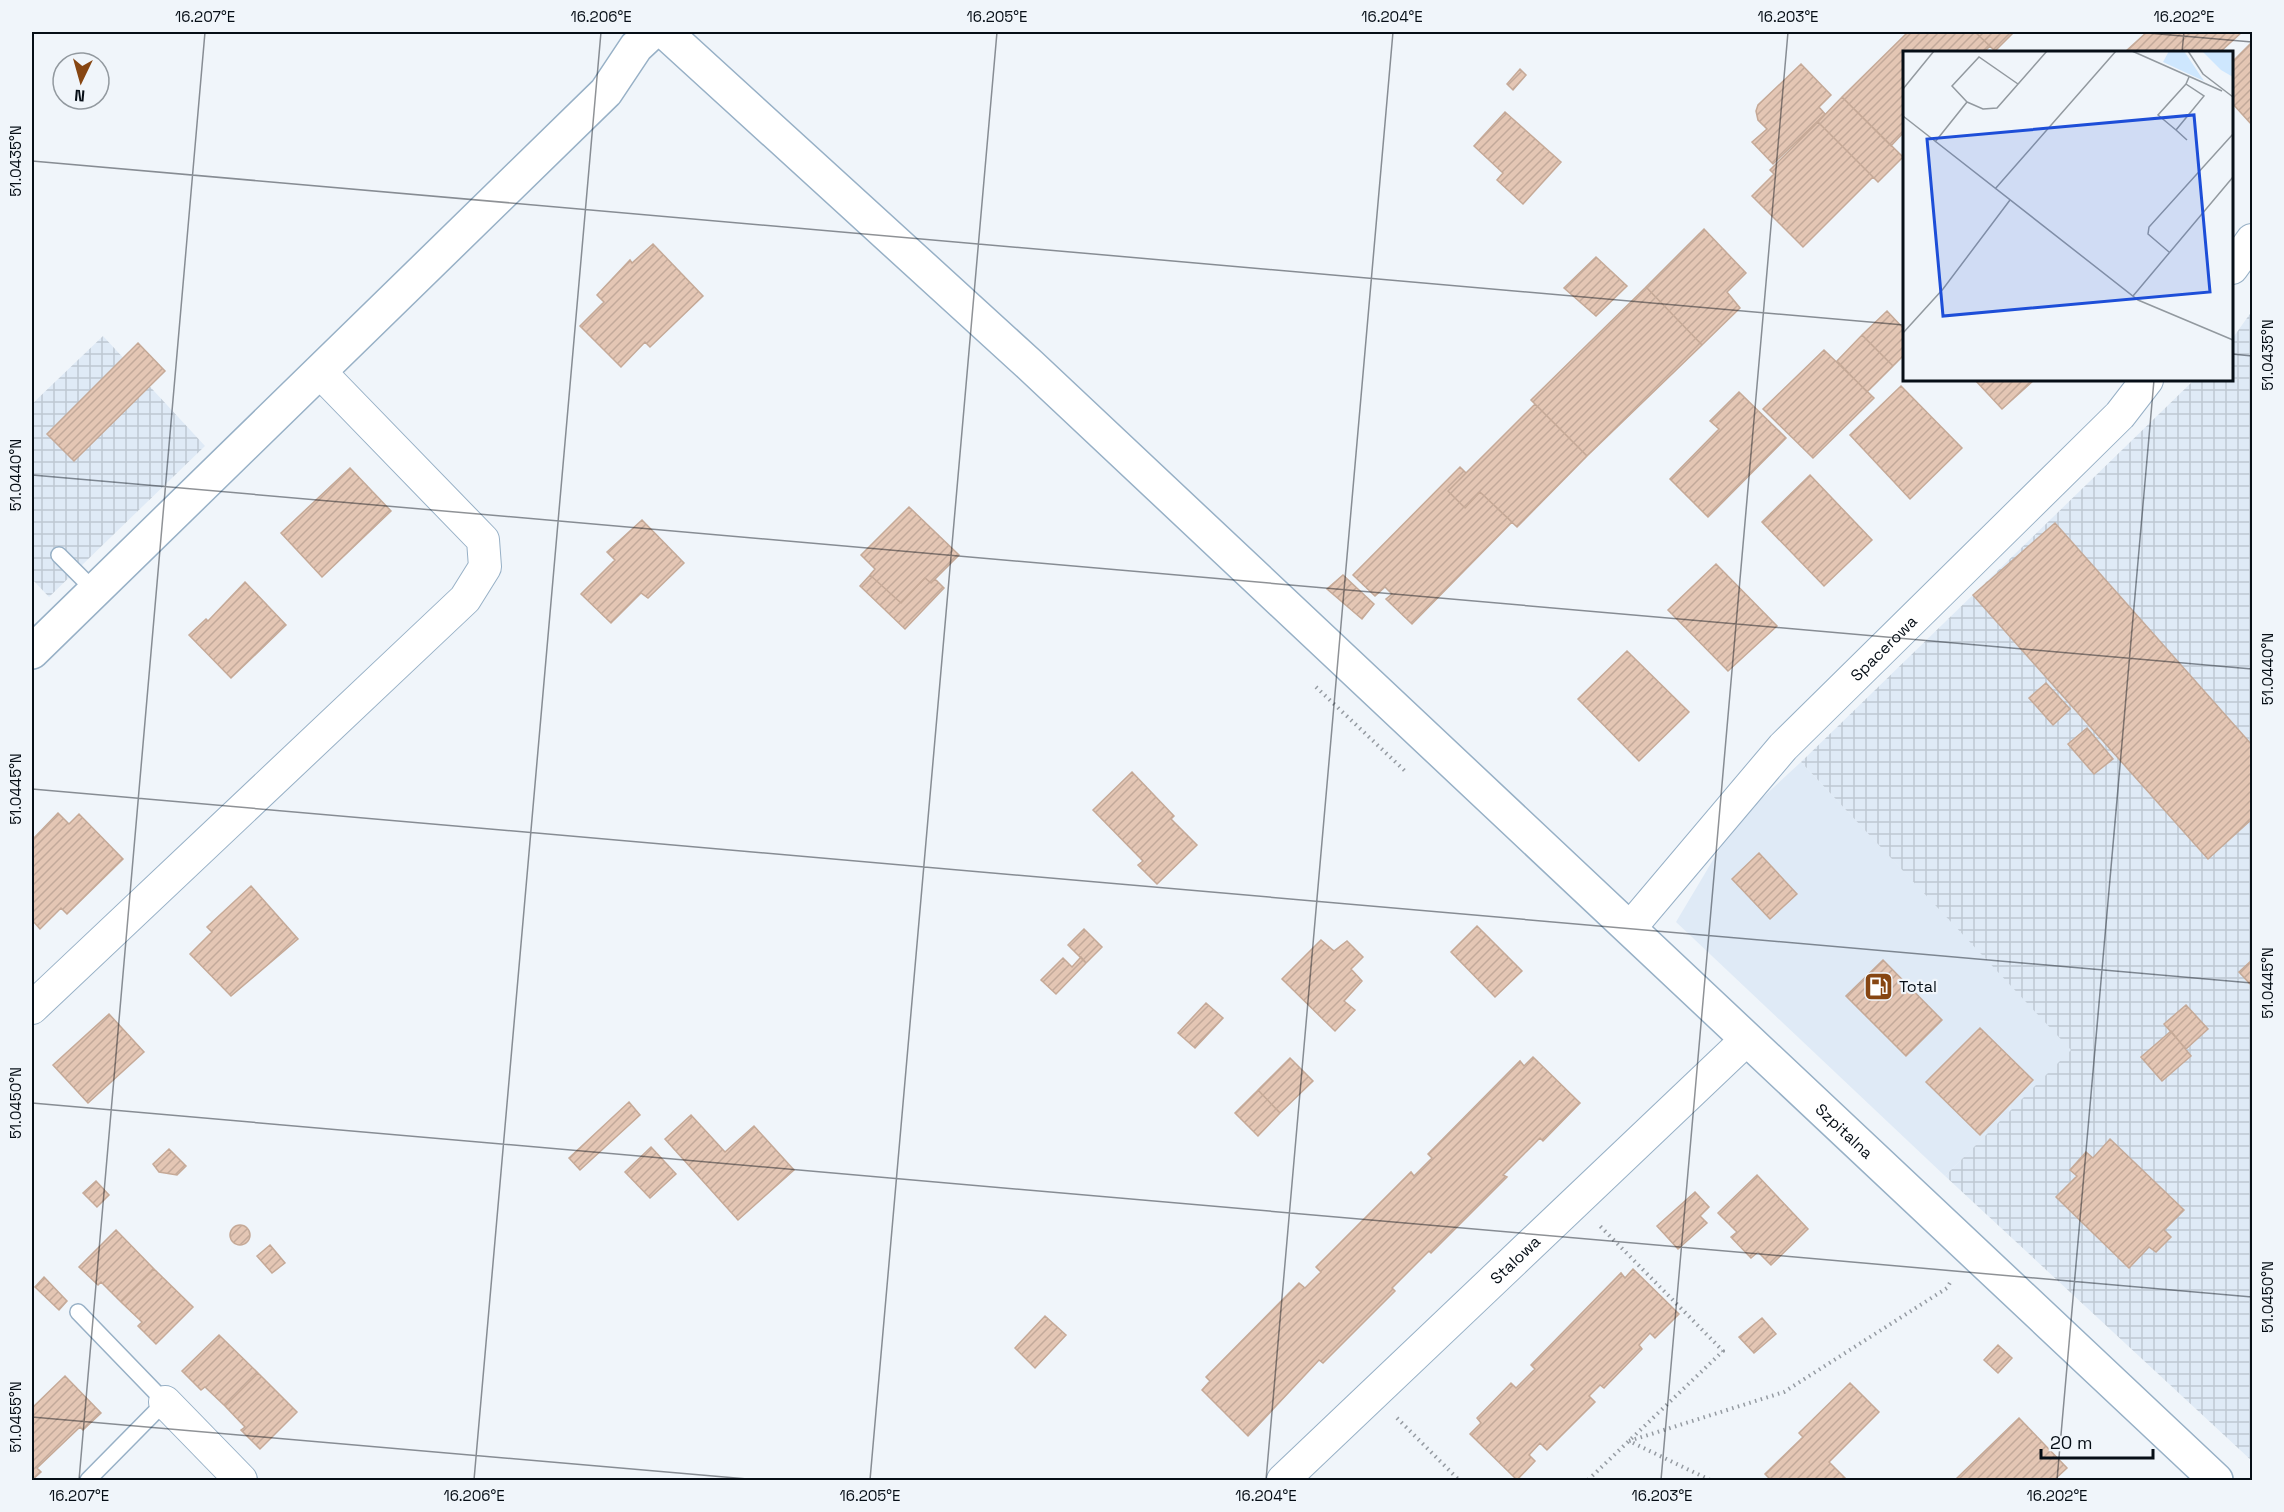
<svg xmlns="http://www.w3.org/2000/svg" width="2284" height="1512" viewBox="0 0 2284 1512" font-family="'Space Grotesk',sans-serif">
  <defs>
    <pattern id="industrial-grid" width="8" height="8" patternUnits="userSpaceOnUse" patternTransform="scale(1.5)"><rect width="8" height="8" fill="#dfeaf6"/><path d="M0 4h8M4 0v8" fill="none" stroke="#bec8d2"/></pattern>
    <pattern id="building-hatch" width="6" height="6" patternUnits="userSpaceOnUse" patternTransform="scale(1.5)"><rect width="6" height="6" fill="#e4c6b4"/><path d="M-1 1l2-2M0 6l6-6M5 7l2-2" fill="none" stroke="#c2a99a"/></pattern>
  </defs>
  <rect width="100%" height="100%" fill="#f0f5fa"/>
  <!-- built -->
  <path fill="#dfeaf6" d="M 1801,762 L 2072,1050 L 1945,1176 L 1676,922 L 1735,823 Z"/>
  <!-- industrial -->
  <path fill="url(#industrial-grid)" d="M 2252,311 L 2252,1461 L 1945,1176 L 2071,1050 L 1801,762 L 2194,380 L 2232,380 L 2232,339 Z
    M 103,336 L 205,446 L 49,597 L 32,579 L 32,404 Z"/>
  <!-- building -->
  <path fill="url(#building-hatch)" stroke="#c5a997" stroke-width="1.5" d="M 1908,32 L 1975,32 L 1990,46 L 1984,52 L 1904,52 L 1904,132 L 1891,146 L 1842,97 Z
    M 1975,32 L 2014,32 L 1995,51 Z
    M 2147,32 L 2242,32 L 2220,52 L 2125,52 Z
    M 2252,42 L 2252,125 L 2232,103 L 2232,62 Z
    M 1801,64 L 1831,95 L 1819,107 L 1825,114 L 1773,164 L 1752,142 L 1767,129 L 1758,120 L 1756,111 L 1758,105 Z
    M 1520,69 L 1526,75 L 1513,90 L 1507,84 Z
    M 1842,97 L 1903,157 L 1878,182 L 1818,122 Z
    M 1505,112 L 1561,162 L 1523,204 L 1497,180 L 1503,173 L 1474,146 Z
    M 1818,122 L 1873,177 L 1803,247 L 1752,196 L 1774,174 L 1770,170 Z
    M 1704,229 L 1746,273 L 1727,292 L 1740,308 L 1702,345 L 1646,287 Z
    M 653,244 L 703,296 L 650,347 L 645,342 L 621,367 L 580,326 L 604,302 L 597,295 L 630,260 L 632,263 Z
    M 1596,257 L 1627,286 L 1596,316 L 1564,288 Z
    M 1646,287 L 1702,345 L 1587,456 L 1531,400 Z
    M 1887,311 L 1904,329 L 1904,355 L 1893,366 L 1862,335 Z
    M 1862,335 L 1893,366 L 1867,392 L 1837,361 Z
    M 138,343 L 165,371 L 74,461 L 47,434 Z
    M 1824,350 L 1874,398 L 1813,458 L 1763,409 Z
    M 1975,380 L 2034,380 L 2002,409 Z
    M 1901,386 L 1962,448 L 1910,499 L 1850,435 Z
    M 1739,392 L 1786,438 L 1708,517 L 1670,479 L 1719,429 L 1710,421 Z
    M 1535,404 L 1587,456 L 1517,527 L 1480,492 L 1465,508 L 1448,491 Z
    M 1460,467 L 1466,473 L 1448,491 L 1465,508 L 1480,492 L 1512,522 L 1412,624 L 1386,599 L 1392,594 L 1385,587 L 1375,596 L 1353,575 Z
    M 350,468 L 391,511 L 322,577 L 281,533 Z
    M 1810,475 L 1872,540 L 1824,586 L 1762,522 Z
    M 909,507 L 959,555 L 931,583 L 925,578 L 901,603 L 870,575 L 875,569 L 861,555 Z
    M 642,520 L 684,563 L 648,598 L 641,593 L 611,623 L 581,594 L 615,560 L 607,552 Z
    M 2055,523 L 2252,745 L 2252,819 L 2208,859 L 1973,595 Z
    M 1716,564 L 1777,626 L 1728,671 L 1668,610 Z
    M 870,575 L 901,603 L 925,578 L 931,583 L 935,579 L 944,588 L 905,629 L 860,586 Z
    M 1343,575 L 1374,604 L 1362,619 L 1327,589 Z
    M 245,582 L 286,625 L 231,678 L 189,635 L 206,619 L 208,621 Z
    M 1627,651 L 1689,712 L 1639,761 L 1578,699 Z
    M 2046,683 L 2070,709 L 2053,725 L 2029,698 Z
    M 2087,728 L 2113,759 L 2094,774 L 2068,744 Z
    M 1132,772 L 1174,816 L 1171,819 L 1197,845 L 1157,884 L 1138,865 L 1143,861 L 1093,810 Z
    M 58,813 L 69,824 L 79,814 L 123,859 L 67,914 L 61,908 L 40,929 L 32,920 L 32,840 Z
    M 1759,853 L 1797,894 L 1770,919 L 1732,879 Z
    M 251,886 L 298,939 L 231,996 L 190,954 L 212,932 L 207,927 Z
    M 1477,926 L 1522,971 L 1495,997 L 1451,952 Z
    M 1084,929 L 1102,947 L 1086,963 L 1068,945 Z
    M 1321,940 L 1334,951 L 1347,941 L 1363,957 L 1351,969 L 1362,981 L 1344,1001 L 1355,1010 L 1335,1031 L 1282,979 Z
    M 1081,957 L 1086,963 L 1056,994 L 1041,980 L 1063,958 L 1072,967 Z
    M 1883,960 L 1942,1020 L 1906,1056 L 1846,996 Z
    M 2252,960 L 2252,986 L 2239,972 Z
    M 1206,1003 L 1223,1018 L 1195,1048 L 1178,1033 Z
    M 2186,1005 L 2208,1029 L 2186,1049 L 2164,1024 Z
    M 109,1014 L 144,1052 L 88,1103 L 53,1065 Z
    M 1980,1028 L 2033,1080 L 1980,1135 L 1926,1082 Z
    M 2171,1031 L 2191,1056 L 2162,1081 L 2141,1057 Z
    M 1533,1057 L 1580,1103 L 1543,1141 L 1540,1138 L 1503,1175 L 1507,1177 L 1431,1253 L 1429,1251 L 1392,1288 L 1395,1291 L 1323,1363 L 1319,1360 L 1248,1436 L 1202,1390 L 1210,1381 L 1206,1377 L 1299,1283 L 1305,1288 L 1321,1272 L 1316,1267 L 1411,1172 L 1414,1176 L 1432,1158 L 1428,1154 L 1520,1061 L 1524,1066 Z
    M 1290,1058 L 1313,1081 L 1280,1113 L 1258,1090 Z
    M 1258,1090 L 1280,1113 L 1258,1136 L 1235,1113 Z
    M 629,1102 L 640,1115 L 580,1170 L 569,1158 Z
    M 691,1115 L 725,1152 L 754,1126 L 794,1170 L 738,1220 L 665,1139 Z
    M 2110,1139 L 2184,1210 L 2164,1230 L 2171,1237 L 2156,1252 L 2149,1247 L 2129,1268 L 2056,1197 L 2077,1176 L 2070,1170 L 2086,1152 L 2093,1158 Z
    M 651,1147 L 676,1174 L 650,1198 L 625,1172 Z
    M 169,1149 L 186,1166 L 177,1175 L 159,1172 L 153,1164 Z
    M 1757,1175 L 1808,1229 L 1771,1265 L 1758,1252 L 1751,1258 L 1731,1237 L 1737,1232 L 1718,1213 Z
    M 96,1181 L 109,1195 L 97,1207 L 83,1193 Z
    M 1695,1192 L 1709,1207 L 1700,1216 L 1707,1223 L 1678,1249 L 1657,1226 Z
    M230 1235a10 10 0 1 1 20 0a10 10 0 1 1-20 0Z
    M 116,1230 L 154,1269 L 121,1302 L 101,1282 L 98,1285 L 79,1267 Z
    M 270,1245 L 285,1263 L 272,1273 L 257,1256 Z
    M 154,1269 L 193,1307 L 156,1344 L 138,1326 L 142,1322 L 121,1302 Z
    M 1633,1269 L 1679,1314 L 1655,1338 L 1650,1333 L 1639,1345 L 1642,1349 L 1604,1388 L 1600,1385 L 1589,1396 L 1595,1402 L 1547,1450 L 1540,1443 L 1529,1455 L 1535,1461 L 1517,1480 L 1470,1434 L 1481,1423 L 1477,1418 L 1511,1383 L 1516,1388 L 1535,1369 L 1531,1365 L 1621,1273 L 1625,1278 Z
    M 44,1277 L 67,1301 L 59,1310 L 35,1287 Z
    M 1045,1316 L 1066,1335 L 1035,1368 L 1015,1348 Z
    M 1762,1318 L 1776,1334 L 1754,1353 L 1739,1337 Z
    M 219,1335 L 258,1373 L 225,1406 L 205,1387 L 201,1390 L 182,1371 Z
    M 1998,1345 L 2012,1358 L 1998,1373 L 1984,1360 Z
    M 258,1373 L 297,1412 L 260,1449 L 241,1430 L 245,1427 L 225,1406 Z
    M 65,1376 L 101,1413 L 83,1430 L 80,1427 L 37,1468 L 41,1472 L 32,1480 L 32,1408 Z
    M 1850,1383 L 1879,1412 L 1829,1462 L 1847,1480 L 1771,1480 L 1765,1474 L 1803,1437 L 1799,1433 Z
    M 2019,1418 L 2067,1468 L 2054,1480 L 1955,1480 Z"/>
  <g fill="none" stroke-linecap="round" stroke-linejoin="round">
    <defs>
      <path id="service" d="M 59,555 L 95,591
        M 78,1312 L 165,1402 L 88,1480"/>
      <g id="minor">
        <path d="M 2232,268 L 2252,240"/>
        <path id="s1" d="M 1630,928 L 1783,747 L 2120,415 L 2147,380"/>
        <path d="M 32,1008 L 465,599 L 485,567 L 483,540 L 320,372"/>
        <path d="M 165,1402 L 241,1480"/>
        <path id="s2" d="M 1283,1480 L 1746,1040"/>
      </g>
      <g id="tertiary">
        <path id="s3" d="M 665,32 L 1030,365 L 2216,1480"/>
        <path d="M 32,652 L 606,92 L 636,47 L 652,32"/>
      </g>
    </defs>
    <!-- service casing -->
    <use href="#service" stroke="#97b0c6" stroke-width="18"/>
    <!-- minor casing -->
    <use href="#minor" stroke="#97b0c6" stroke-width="34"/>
    <!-- tertiary casing -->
    <use href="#tertiary" stroke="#97b0c6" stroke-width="36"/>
    <!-- path -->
    <path stroke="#959ba2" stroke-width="4" stroke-dasharray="1.5 4.5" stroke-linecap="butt" d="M 1316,687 L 1405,771
      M 1397,1418 L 1459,1480
      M 1588,1480 L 1723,1351 L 1600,1226
      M 1710,1480 L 1629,1441 L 1784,1392 L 1947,1288 L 1951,1281"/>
    <!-- service -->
    <use href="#service" stroke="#fff" stroke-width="15"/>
    <!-- minor -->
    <use href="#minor" stroke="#fff" stroke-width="32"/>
    <!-- tertiary -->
    <use href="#tertiary" stroke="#fff" stroke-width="33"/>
  </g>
  <!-- ticks -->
  <path fill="none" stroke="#060e16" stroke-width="1.5" stroke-opacity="0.45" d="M 2136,32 L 2252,42M 2182,52 L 2184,32M 32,161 L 1904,325M 2232,354 L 2252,356M 32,475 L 2252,669M 32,789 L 2252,983M 32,1103 L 2252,1297M 32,1417 L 759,1480M 79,1480 L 205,32M 474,1480 L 601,32M 870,1480 L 997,32M 1266,1480 L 1393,32M 1661,1480 L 1788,32M 2057,1480 L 2154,380"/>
  <!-- icons -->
  <defs>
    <symbol id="fuel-square" viewBox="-11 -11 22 22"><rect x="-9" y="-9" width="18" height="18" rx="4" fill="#874612" stroke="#f0f5fa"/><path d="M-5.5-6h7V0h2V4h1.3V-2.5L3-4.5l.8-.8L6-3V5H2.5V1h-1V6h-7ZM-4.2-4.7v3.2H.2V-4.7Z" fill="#fff"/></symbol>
  </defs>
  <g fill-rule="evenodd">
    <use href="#fuel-square" x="1862" y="970" width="33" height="33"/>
  </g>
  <g text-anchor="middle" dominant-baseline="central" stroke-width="4.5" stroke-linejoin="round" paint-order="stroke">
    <!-- street labels -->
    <g font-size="16" fill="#060e16" stroke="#f0f5fa">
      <text stroke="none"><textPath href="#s1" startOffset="378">Spacerowa</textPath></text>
      <text stroke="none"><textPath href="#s3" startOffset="1612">Szpitalna</textPath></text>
      <text stroke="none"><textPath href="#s2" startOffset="320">Stalowa</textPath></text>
    </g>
    <!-- poi labels -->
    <g font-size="16" fill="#060e16" stroke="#f0f5fa" text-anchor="start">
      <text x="1899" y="986">Total</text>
    </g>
  </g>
  <!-- overview -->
  <g transform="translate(1903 51)">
    <rect width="330" height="330" fill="#f0f5fa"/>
    <path d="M 266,0 L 281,0 L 301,30 L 260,11 Z" fill="#cee7fe"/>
    <path d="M 299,0 L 330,0 L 330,26 L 318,19 Z" fill="#cee7fe"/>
    <path fill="none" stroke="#92999f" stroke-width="1.5" d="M 229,0 L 319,40M 285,0 L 300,23 L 330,46M 0,38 L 31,0M 64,51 L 49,35 L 76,6 L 115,33M 0,65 L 235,249 L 330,289M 273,79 L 255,64 L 283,33M 284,89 L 273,79 L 301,45 L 283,33 L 286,26M 32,91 L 64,51 L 80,58 L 94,57 L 144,0M 92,138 L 213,0M 266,201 L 245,183 L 246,176 L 330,83M 230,245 L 330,126M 0,282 L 40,238 L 107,149"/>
    <path fill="#1d4ed8" fill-opacity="0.15" stroke="#1d4ed8" stroke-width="3" d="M 291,64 L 307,241 L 40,265 L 24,88 Z"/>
    <rect width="330" height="330" fill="none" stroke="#060e16" stroke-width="3"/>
  </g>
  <!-- border -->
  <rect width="2284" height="1512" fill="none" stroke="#f0f5fa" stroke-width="66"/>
  <!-- north arrow -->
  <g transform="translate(81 81) rotate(185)"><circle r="28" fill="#f0f5fa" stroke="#92999f" stroke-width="1.5"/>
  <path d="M0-4.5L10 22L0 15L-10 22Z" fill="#874612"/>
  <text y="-9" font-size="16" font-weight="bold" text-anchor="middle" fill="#060e16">N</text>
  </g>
  <!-- scale -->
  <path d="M2041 1449v9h112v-9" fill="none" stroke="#060e16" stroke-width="3"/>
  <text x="2050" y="1449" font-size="18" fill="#060e16" stroke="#f0f5fa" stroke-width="4.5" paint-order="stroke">20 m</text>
  <rect x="33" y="33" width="2218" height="1446" fill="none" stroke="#060e16" stroke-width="2"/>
  <g font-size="15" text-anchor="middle" fill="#060e16">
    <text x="205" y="22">16.207°E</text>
    <text x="601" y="22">16.206°E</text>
    <text x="997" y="22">16.205°E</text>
    <text x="1392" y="22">16.204°E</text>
    <text x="1788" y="22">16.203°E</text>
    <text x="2184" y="22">16.202°E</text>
    <text transform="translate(16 161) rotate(-90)" y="5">51.0435°N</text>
    <text transform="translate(2268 355) rotate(-90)" y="5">51.0435°N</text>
    <text transform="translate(16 475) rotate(-90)" y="5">51.0440°N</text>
    <text transform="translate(2268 669) rotate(-90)" y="5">51.0440°N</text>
    <text transform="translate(16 789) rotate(-90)" y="5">51.0445°N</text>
    <text transform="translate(2268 983) rotate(-90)" y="5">51.0445°N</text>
    <text transform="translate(16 1103) rotate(-90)" y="5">51.0450°N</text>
    <text transform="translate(2268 1297) rotate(-90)" y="5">51.0450°N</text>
    <text transform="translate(16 1417) rotate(-90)" y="5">51.0455°N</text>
    <text x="79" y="1501">16.207°E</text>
    <text x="474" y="1501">16.206°E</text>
    <text x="870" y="1501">16.205°E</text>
    <text x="1266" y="1501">16.204°E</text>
    <text x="1662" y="1501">16.203°E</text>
    <text x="2057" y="1501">16.202°E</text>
  </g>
</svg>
